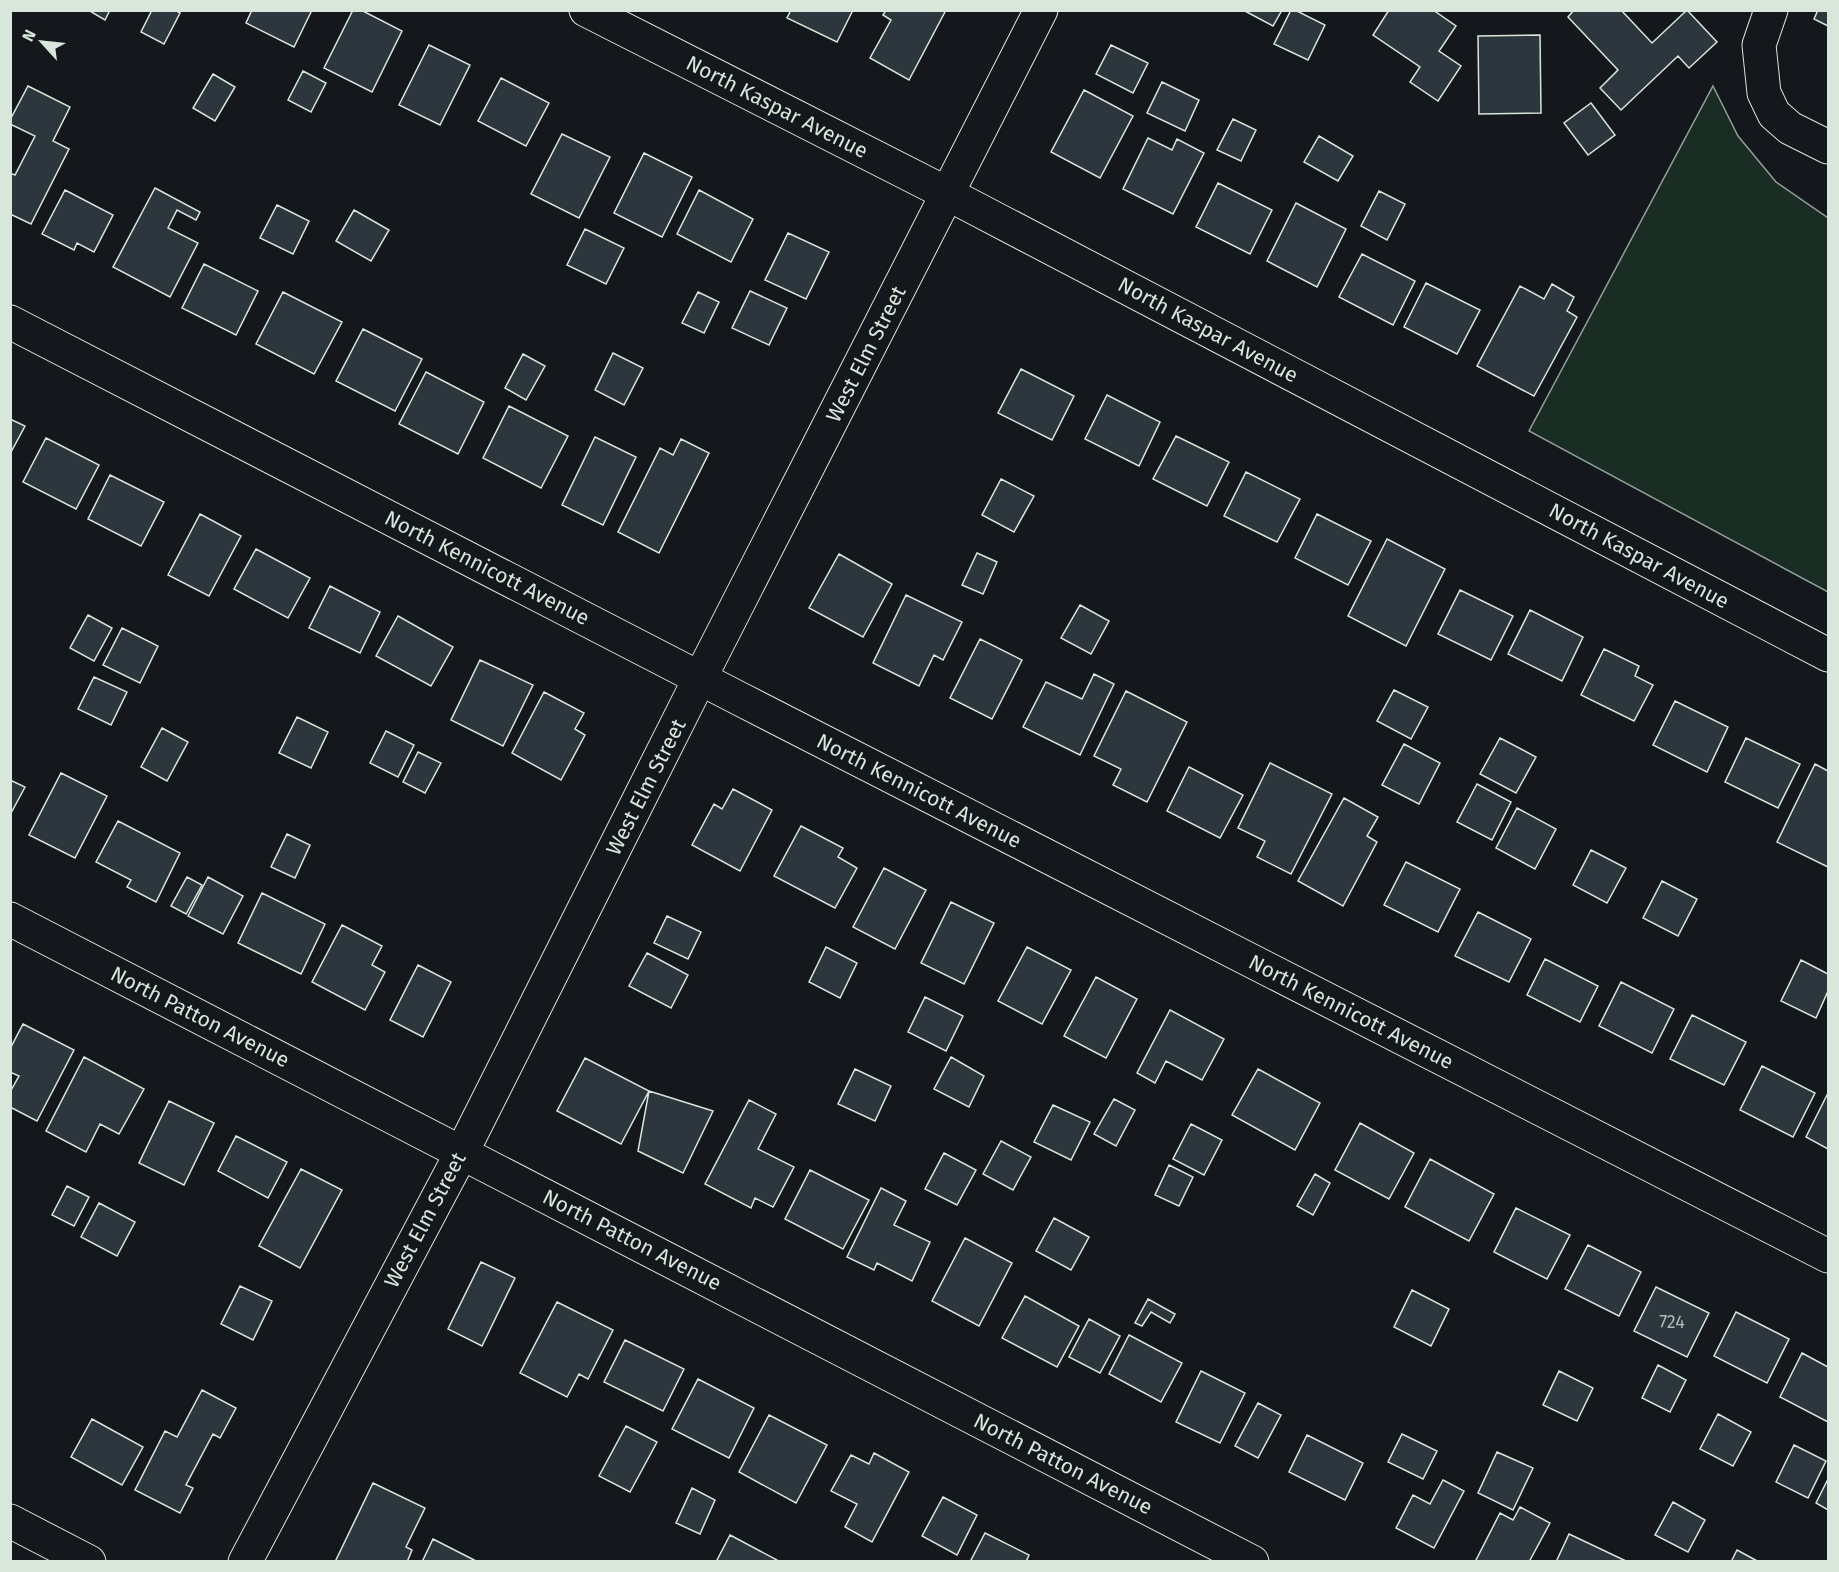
<svg xmlns="http://www.w3.org/2000/svg" width="1839" height="1572" viewBox="0 0 1839 1572" font-family="'Fira Sans',sans-serif">
  <rect width="100%" height="100%" fill="#14181c"/>
  <!-- green -->
  <path fill="#1a2d24" stroke="#939e99" stroke-width="1.5" d="M 1713,86 L 1738,136 L 1776,182 L 1828,218 L 1828,592 L 1529,431 Z"/>
  <!-- building -->
  <path fill="#2c363c" stroke="#d8e6dc" stroke-width="1.5" d="M 88,10 L 110,10 L 105,20 Z
    M 152,10 L 175,10 L 180,13 L 164,44 L 141,32 Z
    M 252,10 L 312,10 L 294,47 L 246,23 Z
    M 353,10 L 361,10 L 402,31 L 372,92 L 324,68 Z
    M 791,10 L 853,10 L 837,42 L 787,18 Z
    M 886,10 L 946,10 L 909,80 L 870,58 L 891,20 L 883,15 Z
    M 1243,10 L 1282,10 L 1273,26 Z
    M 1291,10 L 1295,10 L 1325,25 L 1308,60 L 1274,44 Z
    M 1389,10 L 1433,10 L 1456,26 L 1439,51 L 1461,66 L 1438,101 L 1410,82 L 1420,67 L 1373,35 Z
    M 1574,10 L 1621,10 L 1652,43 L 1687,10 L 1717,42 L 1689,68 L 1678,56 L 1621,110 L 1600,88 L 1618,70 L 1568,17 Z
    M 1818,10 L 1828,10 L 1828,26 L 1814,19 Z
    M 1540,35 L 1541,113 L 1479,114 L 1478,36 Z
    M 429,45 L 470,65 L 440,125 L 399,105 Z
    M 1111,45 L 1148,63 L 1133,93 L 1096,74 Z
    M 303,71 L 326,83 L 311,112 L 288,100 Z
    M 213,74 L 235,87 L 215,121 L 193,108 Z
    M 501,78 L 549,103 L 526,146 L 478,121 Z
    M 1162,82 L 1199,100 L 1185,131 L 1147,113 Z
    M 28,86 L 70,107 L 53,141 L 69,149 L 31,224 L 10,214 L 10,173 L 15,175 L 35,136 L 10,124 L 10,120 Z
    M 1084,90 L 1133,116 L 1100,178 L 1051,152 Z
    M 1591,103 L 1615,135 L 1588,155 L 1564,123 Z
    M 1233,119 L 1256,130 L 1241,161 L 1217,150 Z
    M 562,134 L 610,157 L 579,218 L 531,194 Z
    M 1319,136 L 1353,156 L 1338,181 L 1304,162 Z
    M 1148,138 L 1172,150 L 1177,139 L 1204,153 L 1173,214 L 1123,189 Z
    M 644,153 L 692,177 L 662,237 L 614,213 Z
    M 1218,183 L 1272,210 L 1250,254 L 1196,227 Z
    M 155,188 L 200,212 L 196,220 L 177,210 L 168,228 L 198,243 L 170,297 L 113,267 Z
    M 65,190 L 113,215 L 94,252 L 77,243 L 74,250 L 42,234 Z
    M 699,190 L 753,219 L 731,262 L 677,234 Z
    M 1379,191 L 1405,204 L 1387,240 L 1361,226 Z
    M 1296,203 L 1346,229 L 1317,287 L 1267,261 Z
    M 277,205 L 309,221 L 293,254 L 260,238 Z
    M 354,210 L 389,230 L 371,261 L 336,241 Z
    M 585,229 L 624,248 L 606,284 L 567,265 Z
    M 788,233 L 829,252 L 806,299 L 765,280 Z
    M 1362,254 L 1415,281 L 1393,325 L 1339,297 Z
    M 204,264 L 258,291 L 236,335 L 182,308 Z
    M 1426,283 L 1480,310 L 1457,354 L 1404,327 Z
    M 1552,284 L 1574,297 L 1567,311 L 1577,317 L 1534,396 L 1477,366 L 1520,286 L 1544,299 Z
    M 750,291 L 787,308 L 769,345 L 732,328 Z
    M 283,292 L 342,322 L 314,374 L 256,344 Z
    M 698,292 L 719,302 L 704,333 L 682,323 Z
    M 363,329 L 422,359 L 395,411 L 336,381 Z
    M 613,353 L 643,368 L 624,405 L 595,390 Z
    M 523,354 L 545,366 L 526,400 L 505,388 Z
    M 1021,369 L 1074,396 L 1052,440 L 998,413 Z
    M 426,372 L 484,402 L 458,454 L 399,424 Z
    M 1107,395 L 1160,422 L 1139,466 L 1085,439 Z
    M 509,406 L 568,436 L 541,488 L 483,458 Z
    M 10,419 L 25,426 L 10,454 Z
    M 1176,436 L 1229,462 L 1207,506 L 1153,479 Z
    M 595,437 L 636,457 L 603,525 L 562,505 Z
    M 46,438 L 99,465 L 76,509 L 23,482 Z
    M 681,439 L 709,453 L 659,553 L 618,532 L 660,448 L 673,455 Z
    M 1246,472 L 1300,499 L 1277,542 L 1224,516 Z
    M 110,475 L 164,502 L 141,546 L 88,519 Z
    M 1001,479 L 1034,496 L 1014,532 L 982,515 Z
    M 200,514 L 241,536 L 209,596 L 168,575 Z
    M 1317,514 L 1371,541 L 1348,585 L 1295,558 Z
    M 1387,539 L 1445,569 L 1406,646 L 1348,616 Z
    M 256,549 L 310,578 L 288,618 L 234,589 Z
    M 977,553 L 997,562 L 983,594 L 962,585 Z
    M 839,554 L 892,584 L 863,637 L 809,608 Z
    M 330,586 L 380,612 L 360,653 L 309,628 Z
    M 1460,590 L 1513,616 L 1491,660 L 1438,634 Z
    M 906,595 L 962,622 L 943,660 L 934,655 L 919,686 L 873,663 Z
    M 1080,605 L 1109,621 L 1091,654 L 1061,638 Z
    M 1530,610 L 1583,637 L 1562,681 L 1508,654 Z
    M 88,615 L 112,628 L 94,661 L 70,648 Z
    M 398,616 L 453,647 L 431,686 L 376,656 Z
    M 122,628 L 158,646 L 140,683 L 103,665 Z
    M 980,639 L 1022,660 L 992,719 L 950,698 Z
    M 1604,649 L 1639,666 L 1635,676 L 1653,685 L 1634,721 L 1581,695 Z
    M 480,660 L 533,685 L 503,746 L 451,720 Z
    M 1094,674 L 1114,684 L 1080,755 L 1023,727 L 1046,682 L 1082,699 Z
    M 94,677 L 127,692 L 111,725 L 78,709 Z
    M 1394,690 L 1428,707 L 1411,739 L 1377,721 Z
    M 1126,691 L 1187,722 L 1147,802 L 1113,785 L 1121,769 L 1094,756 Z
    M 544,692 L 584,713 L 575,729 L 585,735 L 561,780 L 512,753 Z
    M 1675,701 L 1728,727 L 1707,772 L 1653,745 Z
    M 297,717 L 328,732 L 311,768 L 279,753 Z
    M 162,728 L 188,742 L 167,781 L 141,767 Z
    M 386,731 L 414,745 L 398,777 L 370,763 Z
    M 1500,738 L 1536,757 L 1516,793 L 1480,774 Z
    M 1746,738 L 1800,764 L 1778,808 L 1725,782 Z
    M 1404,744 L 1440,763 L 1419,804 L 1382,785 Z
    M 418,752 L 441,763 L 425,793 L 403,782 Z
    M 1270,763 L 1332,794 L 1291,874 L 1257,857 L 1265,841 L 1238,828 Z
    M 1815,764 L 1828,771 L 1828,867 L 1777,842 Z
    M 1189,767 L 1243,795 L 1220,838 L 1167,811 Z
    M 61,773 L 107,796 L 75,858 L 29,835 Z
    M 10,780 L 25,787 L 10,815 Z
    M 1477,784 L 1511,802 L 1492,840 L 1457,822 Z
    M 733,789 L 772,810 L 740,871 L 692,845 L 714,804 L 722,809 Z
    M 1344,798 L 1378,817 L 1367,836 L 1377,842 L 1343,906 L 1298,881 Z
    M 1517,808 L 1556,829 L 1535,869 L 1496,848 Z
    M 118,821 L 180,853 L 156,902 L 127,887 L 131,880 L 96,862 Z
    M 801,826 L 843,848 L 838,857 L 857,868 L 835,908 L 774,876 Z
    M 287,834 L 310,845 L 295,878 L 271,867 Z
    M 1591,850 L 1626,868 L 1607,903 L 1573,885 Z
    M 1406,862 L 1460,889 L 1438,932 L 1384,905 Z
    M 884,868 L 926,890 L 895,949 L 853,927 Z
    M 187,877 L 202,885 L 186,914 L 171,906 Z
    M 208,877 L 243,896 L 223,934 L 188,916 Z
    M 1662,881 L 1697,899 L 1678,936 L 1643,918 Z
    M 262,893 L 325,924 L 301,974 L 238,943 Z
    M 951,902 L 994,923 L 964,984 L 921,963 Z
    M 1478,912 L 1531,939 L 1509,982 L 1455,956 Z
    M 667,916 L 701,932 L 688,959 L 654,943 Z
    M 342,925 L 382,946 L 372,965 L 385,972 L 365,1010 L 312,982 Z
    M 826,947 L 857,963 L 840,998 L 809,982 Z
    M 1027,947 L 1071,970 L 1042,1024 L 998,1001 Z
    M 647,953 L 688,975 L 671,1008 L 629,986 Z
    M 1545,959 L 1598,986 L 1580,1022 L 1527,995 Z
    M 1801,960 L 1828,974 L 1828,991 L 1816,1018 L 1781,1001 Z
    M 418,965 L 451,982 L 423,1037 L 390,1020 Z
    M 1096,977 L 1137,999 L 1106,1058 L 1064,1036 Z
    M 1621,982 L 1674,1009 L 1652,1053 L 1599,1026 Z
    M 925,997 L 963,1016 L 946,1051 L 908,1032 Z
    M 1170,1010 L 1224,1039 L 1202,1080 L 1166,1061 L 1155,1083 L 1137,1073 Z
    M 1692,1015 L 1746,1042 L 1724,1085 L 1670,1059 Z
    M 23,1024 L 74,1050 L 37,1121 L 10,1107 L 10,1092 L 19,1076 L 10,1072 L 10,1049 Z
    M 84,1057 L 144,1089 L 119,1134 L 100,1124 L 86,1152 L 46,1131 Z
    M 951,1057 L 984,1076 L 969,1107 L 934,1089 Z
    M 585,1058 L 649,1091 L 621,1144 L 557,1111 Z
    M 1762,1066 L 1815,1093 L 1793,1137 L 1740,1110 Z
    M 855,1069 L 891,1086 L 875,1121 L 838,1104 Z
    M 1258,1069 L 1320,1103 L 1295,1150 L 1232,1115 Z
    M 649,1091 L 713,1111 L 683,1173 L 638,1151 Z
    M 1828,1093 L 1828,1149 L 1806,1137 Z
    M 1114,1099 L 1135,1110 L 1116,1146 L 1094,1134 Z
    M 749,1100 L 776,1114 L 758,1149 L 794,1167 L 773,1207 L 755,1198 L 751,1208 L 705,1184 Z
    M 169,1101 L 214,1123 L 184,1185 L 139,1163 Z
    M 1053,1105 L 1090,1122 L 1071,1160 L 1034,1142 Z
    M 1360,1123 L 1414,1153 L 1389,1199 L 1335,1170 Z
    M 1191,1124 L 1222,1140 L 1204,1175 L 1173,1159 Z
    M 236,1136 L 287,1162 L 268,1198 L 218,1171 Z
    M 1001,1141 L 1031,1157 L 1013,1190 L 983,1174 Z
    M 944,1153 L 976,1170 L 957,1205 L 925,1189 Z
    M 1430,1159 L 1494,1194 L 1469,1241 L 1405,1207 Z
    M 1169,1165 L 1193,1177 L 1179,1206 L 1155,1195 Z
    M 301,1169 L 342,1190 L 300,1268 L 259,1246 Z
    M 810,1170 L 869,1200 L 843,1249 L 785,1219 Z
    M 1315,1174 L 1330,1183 L 1313,1215 L 1297,1206 Z
    M 67,1186 L 89,1197 L 74,1226 L 52,1215 Z
    M 881,1188 L 906,1201 L 894,1225 L 930,1242 L 912,1281 L 877,1263 L 874,1270 L 847,1257 Z
    M 99,1203 L 135,1222 L 117,1256 L 81,1237 Z
    M 1516,1208 L 1570,1235 L 1547,1279 L 1494,1252 Z
    M 1054,1218 L 1089,1237 L 1071,1270 L 1036,1251 Z
    M 965,1238 L 1012,1263 L 979,1326 L 932,1301 Z
    M 1588,1245 L 1641,1272 L 1619,1316 L 1565,1289 Z
    M 481,1262 L 515,1278 L 482,1346 L 448,1329 Z
    M 240,1286 L 272,1301 L 253,1340 L 221,1324 Z
    M 1656,1287 L 1709,1313 L 1687,1357 L 1634,1331 Z
    M 1412,1290 L 1449,1309 L 1431,1346 L 1394,1327 Z
    M 1025,1296 L 1079,1326 L 1057,1367 L 1002,1338 Z
    M 1148,1299 L 1175,1314 L 1170,1323 L 1151,1312 L 1142,1326 L 1135,1323 Z
    M 557,1302 L 613,1330 L 588,1379 L 579,1374 L 567,1397 L 520,1373 Z
    M 1736,1312 L 1789,1339 L 1767,1383 L 1714,1356 Z
    M 1089,1319 L 1120,1336 L 1100,1373 L 1069,1357 Z
    M 1129,1335 L 1182,1363 L 1161,1402 L 1109,1374 Z
    M 625,1340 L 684,1369 L 663,1411 L 604,1382 Z
    M 1802,1353 L 1828,1367 L 1828,1422 L 1780,1397 Z
    M 1658,1365 L 1686,1380 L 1670,1412 L 1642,1398 Z
    M 1201,1371 L 1245,1393 L 1220,1443 L 1176,1422 Z
    M 1559,1371 L 1593,1388 L 1577,1421 L 1543,1405 Z
    M 698,1379 L 754,1408 L 729,1458 L 672,1429 Z
    M 202,1390 L 236,1408 L 220,1438 L 213,1434 L 186,1485 L 193,1488 L 180,1513 L 135,1490 L 165,1431 L 177,1437 Z
    M 1258,1403 L 1281,1415 L 1258,1458 L 1235,1446 Z
    M 1718,1414 L 1751,1432 L 1733,1466 L 1700,1449 Z
    M 769,1415 L 827,1445 L 796,1503 L 739,1472 Z
    M 92,1419 L 143,1447 L 122,1485 L 71,1457 Z
    M 626,1426 L 657,1442 L 630,1492 L 599,1476 Z
    M 1402,1434 L 1437,1451 L 1423,1479 L 1388,1462 Z
    M 1307,1435 L 1363,1463 L 1345,1500 L 1289,1472 Z
    M 1794,1445 L 1826,1461 L 1808,1498 L 1776,1482 Z
    M 1497,1452 L 1533,1468 L 1513,1510 L 1478,1493 Z
    M 874,1453 L 909,1472 L 872,1542 L 845,1527 L 857,1504 L 831,1491 L 851,1455 L 869,1464 Z
    M 1828,1479 L 1828,1510 L 1816,1503 Z
    M 1443,1480 L 1464,1491 L 1434,1548 L 1396,1528 L 1413,1495 L 1430,1504 Z
    M 373,1483 L 425,1508 L 406,1547 L 412,1550 L 407,1562 L 335,1562 Z
    M 692,1488 L 715,1500 L 700,1534 L 676,1523 Z
    M 943,1497 L 977,1515 L 957,1555 L 922,1536 Z
    M 1673,1502 L 1705,1520 L 1688,1552 L 1655,1535 Z
    M 1520,1507 L 1550,1523 L 1529,1562 L 1475,1562 L 1500,1513 L 1513,1520 Z
    M 985,1533 L 1029,1555 L 1026,1562 L 970,1562 Z
    M 1569,1534 L 1626,1561 L 1626,1562 L 1556,1562 Z
    M 730,1535 L 777,1560 L 776,1562 L 716,1562 Z
    M 433,1539 L 478,1562 L 422,1562 Z
    M 1737,1550 L 1759,1562 L 1731,1562 Z"/>
  <g fill="none" stroke-linecap="round" stroke-linejoin="round">
    <defs>
      <path id="minor" d="M 586,10 L 948,194 L 1828,655
        M 1771,10 L 1759,45 L 1764,93 L 1774,114 L 1790,128 L 1828,147
        M 10,322 L 742,700 L 1828,1256
        M 10,919 L 1252,1562
        M 10,1521 L 89,1562
        M 245,1562 L 462,1152 L 700,678 L 1041,10"/>
    </defs>
    <!-- minor casing -->
    <use href="#minor" stroke="#d8e6dc" stroke-width="35"/>
    <!-- minor -->
    <use href="#minor" stroke="#14181c" stroke-width="33"/>
  </g>
  <g text-anchor="middle" dominant-baseline="central" stroke-width="4.5" stroke-linejoin="round" paint-order="stroke">
    <!-- number labels -->
    <g font-size="18" fill="#adbab4">
      <text x="1672" y="1322">724</text>
    </g>
    <!-- street labels -->
    <g font-size="21" fill="#d8e6dc" stroke="#14181c">
      <text transform="translate(777 107) rotate(27)">North Kaspar Avenue</text>
      <text transform="translate(1208 330) rotate(28)">North Kaspar Avenue</text>
      <text transform="translate(866 354) rotate(-63)">West Elm Street</text>
      <text transform="translate(1639 556) rotate(28)">North Kaspar Avenue</text>
      <text transform="translate(487 568) rotate(27)">North Kennicott Avenue</text>
      <text transform="translate(646 787) rotate(-63)">West Elm Street</text>
      <text transform="translate(919 791) rotate(27)">North Kennicott Avenue</text>
      <text transform="translate(1351 1012) rotate(27)">North Kennicott Avenue</text>
      <text transform="translate(200 1017) rotate(27)">North Patton Avenue</text>
      <text transform="translate(425 1220) rotate(-62)">West Elm Street</text>
      <text transform="translate(632 1240) rotate(27)">North Patton Avenue</text>
      <text transform="translate(1063 1464) rotate(27)">North Patton Avenue</text>
    </g>
  </g>
  <!-- border -->
  <rect width="1839" height="1572" fill="none" stroke="#d8e6dc" stroke-width="24"/>
  <!-- north arrow -->
  <g transform="translate(42 42) rotate(297)" stroke="#14181c" stroke-width="4.5" paint-order="stroke">
  <path d="M0-4.5L10 22L0 15L-10 22Z" fill="#d8e6dc"/>
  <text y="-9" font-size="16" font-weight="bold" text-anchor="middle" fill="#d8e6dc">N</text>
  </g>
</svg>
